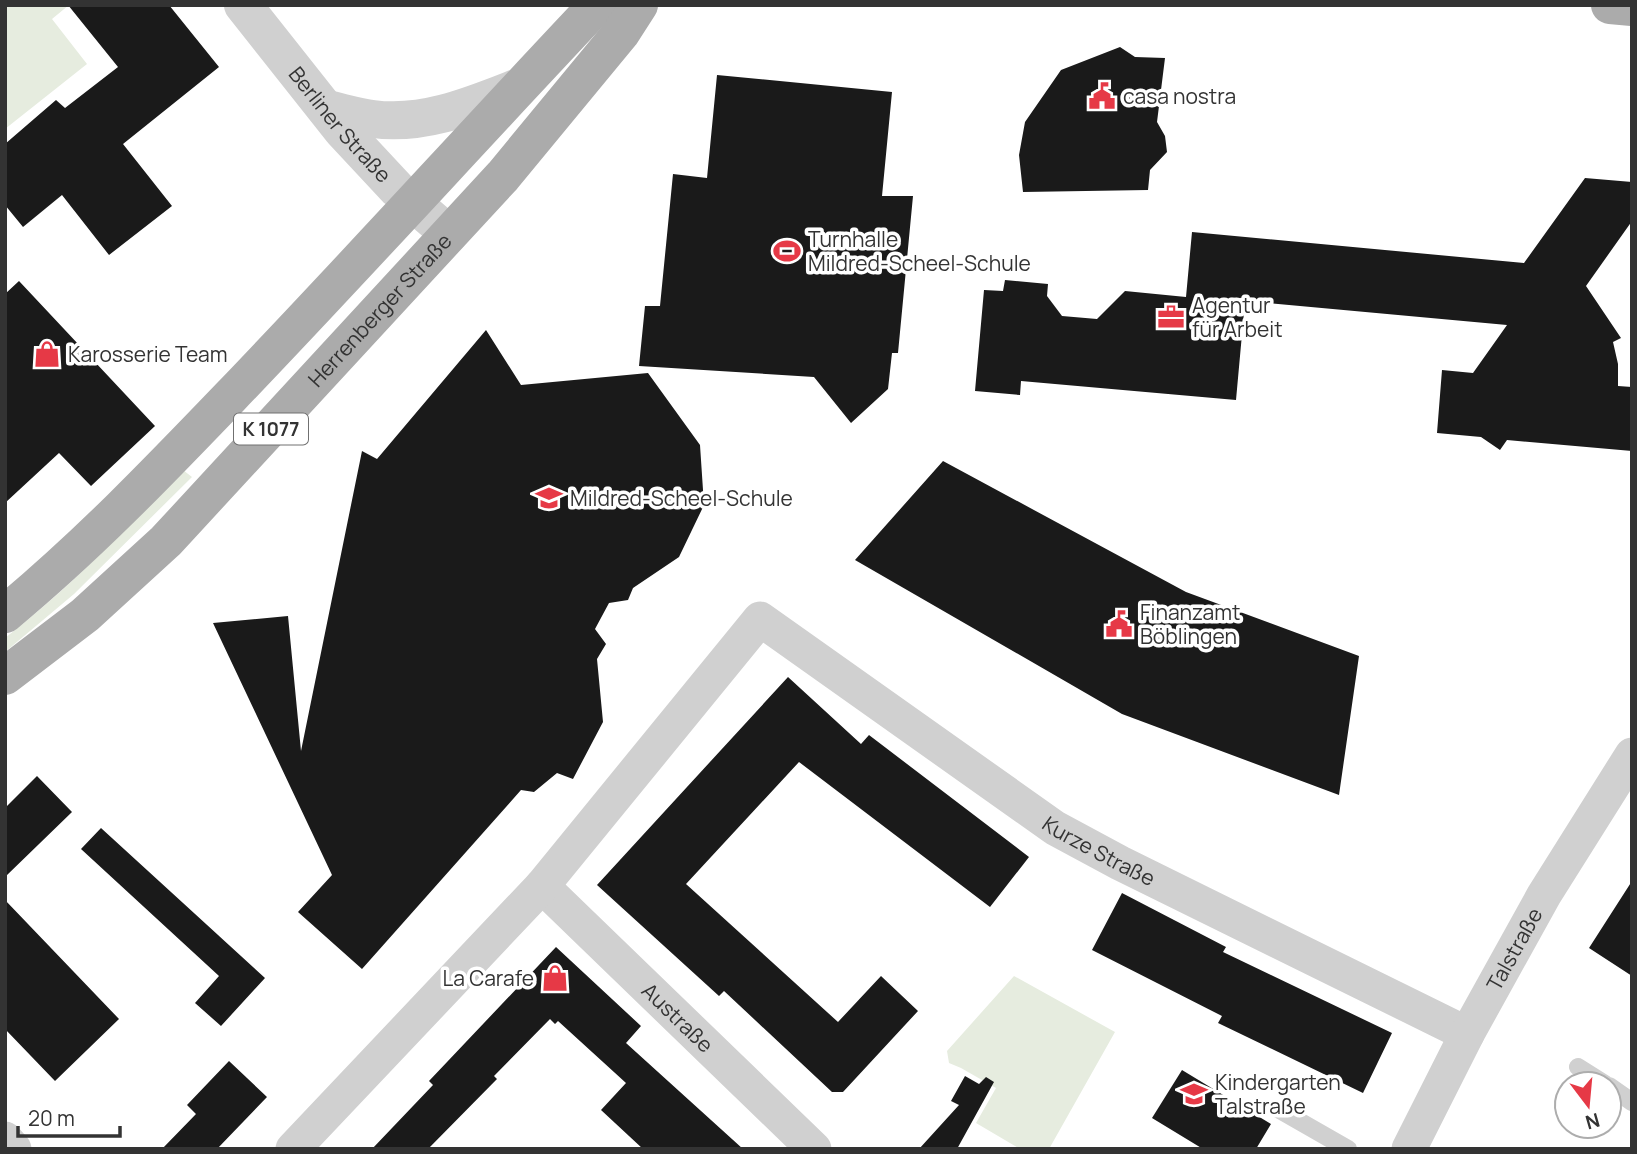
<svg xmlns="http://www.w3.org/2000/svg" width="1637" height="1154" viewBox="0 0 1637 1154" font-family="Manrope,sans-serif">
  <rect width="100%" height="100%" fill="#fff"/>
  <!-- green -->
  <path fill="#e6ecdf" d="M 5,5 L 69,5 L 52,19 L 87,64 L 5,129 Z
    M 183,470 L 192,477 L 74,594 L 5,652 L 5,638 C 70,588 126,529 183,470 Z
    M 1014,976 L 1115,1032 L 1049,1149 L 1020,1149 L 976,1123 L 996,1088 L 961,1068 L 949,1063 L 947,1051 Z"/>
  <!-- building -->
  <path fill="#1a1a1a" d="M 68,5 L 169,5 L 219,67 L 123,144 L 172,206 L 109,255 L 62,195 L 23,227 L 5,205 L 5,144 L 56,100 L 65,108 L 118,67 Z
    M 1120,47 L 1135,57 L 1165,58 L 1157,122 L 1165,136 L 1167,152 L 1150,170 L 1148,190 L 1023,192 L 1019,155 L 1025,122 L 1061,70 Z
    M 717,75 L 892,92 L 882,196 L 913,196 L 898,353 L 892,353 L 888,389 L 851,423 L 814,377 L 639,366 L 645,306 L 660,306 L 673,174 L 707,178 Z
    M 1585,178 L 1632,182 L 1632,221 L 1586,286 L 1621,338 L 1613,342 L 1618,364 L 1618,386 L 1632,387 L 1632,451 L 1507,440 L 1500,450 L 1481,437 L 1437,433 L 1442,370 L 1473,373 L 1507,325 L 1245,301 L 1236,400 L 1021,381 L 1020,395 L 975,391 L 984,290 L 1003,291 L 1005,280 L 1048,284 L 1047,296 L 1062,316 L 1097,319 L 1125,291 L 1186,297 L 1192,232 L 1524,263 Z
    M 19,281 L 155,426 L 91,486 L 59,453 L 5,503 L 5,294 Z
    M 486,330 L 521,385 L 648,373 L 700,445 L 704,505 L 679,557 L 633,588 L 628,600 L 609,603 L 595,629 L 606,644 L 597,659 L 603,722 L 573,779 L 557,773 L 534,792 L 521,790 L 362,969 L 298,912 L 332,875 L 213,623 L 288,616 L 301,751 L 362,451 L 377,459 Z
    M 943,461 L 1186,592 L 1359,656 L 1339,795 L 1122,714 L 855,560 Z
    M 788,677 L 861,744 L 869,735 L 1029,857 L 990,907 L 799,762 L 686,884 L 838,1022 L 881,976 L 918,1011 L 843,1092 L 832,1092 L 724,991 L 719,996 L 597,885 Z
    M 37,776 L 72,812 L 5,877 L 5,808 Z
    M 101,828 L 265,978 L 221,1026 L 195,1003 L 219,976 L 81,849 Z
    M 1632,881 L 1632,976 L 1589,948 Z
    M 1122,893 L 1226,947 L 1223,952 L 1392,1033 L 1363,1093 L 1218,1023 L 1222,1016 L 1092,950 Z
    M 5,900 L 119,1019 L 55,1081 L 5,1029 Z
    M 556,947 L 641,1026 L 626,1043 L 743,1149 L 643,1149 L 601,1110 L 626,1083 L 558,1021 L 555,1024 L 550,1019 L 494,1076 L 497,1079 L 428,1149 L 372,1149 L 433,1085 L 429,1081 Z
    M 229,1061 L 267,1097 L 217,1149 L 162,1149 L 196,1114 L 187,1105 Z
    M 1182,1070 L 1271,1124 L 1256,1149 L 1203,1149 L 1152,1118 Z
    M 965,1076 L 979,1084 L 986,1077 L 994,1082 L 957,1149 L 919,1149 L 959,1105 L 951,1101 Z"/>
  <g fill="none" stroke-linecap="round" stroke-linejoin="round">
    <!-- service -->
    <path stroke="#d0d0d0" stroke-width="18" d="M 1578,1067 L 1605,1084
      M 1609,1086 L 1632,1102
      M 1278,1109 L 1348,1149"/>
    <!-- minor -->
    <g stroke="#d0d0d0" stroke-width="35">
      <path id="s1" d="M 542,886 L 814,1149"/>
      <path d="M 5,1139 L 14,1149"/>
      <path id="s2" d="M 293,1149 L 542,886 L 760,619 L 1055,828 L 1120,863 L 1467,1034"/>
      <path id="s3" d="M 1409,1149 L 1467,1034 L 1544,895 L 1632,755"/>
    </g>
    <!-- tertiary -->
    <g stroke="#d0d0d0" stroke-width="38">
      <path id="s4" d="M 243,5 L 342,130 L 397,189 L 449,234"/>
      <path d="M 326,109 C 341,112 357,117 373,119 C 424,126 473,105 519,87"/>
    </g>
    <!-- primary -->
    <g stroke="#ababab" stroke-width="38">
      <path d="M 1610,5 L 1632,7"/>
      <path d="M 5,614 C 86,547 158,472 230,397 C 354,268 474,135 597,5"/>
      <path id="s5" d="M 5,676 L 85,615 L 166,541 L 503,176 L 621,33 L 639,5"/>
    </g>
  </g>
  <!-- icons -->
  <defs>
    <symbol id="civic-bare" viewBox="-9 -9 18 18"><path d="M-.6-6.5H3V-4.5H.6V-3L4-1V1h2V6H-6V1h2V-1L-.6-3ZM-1.2 2.5V6h2.4V2.5Z" fill="#e63946" stroke="#fff" stroke-width="2.5" paint-order="stroke"/></symbol>
    <symbol id="stadium-bare" viewBox="-9 -9 18 18"><path d="M0-5a6.5 5 0 1 0 0 10a6.5 5 0 1 0 0-10ZM-3.5-1.8h7v3.6h-7Z" fill="#e63946" stroke="#fff" stroke-width="2.5" paint-order="stroke"/></symbol>
    <symbol id="office-bare" viewBox="-9 -9 18 18"><path d="M-6-3h4V-5.5h4V-3h4V5H-6ZM-1-4.5V-3h2v-1.5ZM-6 0V1H6V0Z" fill="#e63946" stroke="#fff" stroke-width="2.5" paint-order="stroke"/></symbol>
    <symbol id="shop-bare" viewBox="-9 -9 18 18"><path d="M-5-2.5h2.3a2.7 3.5 0 0 1 5.4 0H5L5.5 6h-11ZM-1.5-2.5h3a1.5 2.3 0 0 0-3 0Z" fill="#e63946" stroke="#fff" stroke-width="2.5" paint-order="stroke"/></symbol>
    <symbol id="school-bare" viewBox="-9 -9 18 18"><path d="M0-5L7-2L0 1L-7-2ZM-4 1L0 2.5L4 1V4Q0 6-4 4Z" fill="#e63946" stroke="#fff" stroke-width="2.5" paint-order="stroke"/></symbol>
  </defs>
  <g fill-rule="evenodd">
    <use href="#civic-bare" x="1083" y="77" width="38" height="38"/>
    <use href="#stadium-bare" x="768" y="232" width="38" height="38"/>
    <use href="#office-bare" x="1152" y="298" width="38" height="38"/>
    <use href="#shop-bare" x="28" y="335" width="38" height="38"/>
    <use href="#school-bare" x="530" y="479" width="38" height="38"/>
    <use href="#civic-bare" x="1100" y="605" width="38" height="38"/>
    <use href="#shop-bare" x="536" y="959" width="38" height="38"/>
    <use href="#school-bare" x="1175" y="1075" width="38" height="38"/>
  </g>
  <g text-anchor="middle" dominant-baseline="central" stroke-width="7" stroke-linejoin="round" paint-order="stroke">
    <!-- shield labels -->
    <rect fill="#fff" stroke="#707070" stroke-width="2" x="234" y="413.5" width="74" height="31" rx="5"/>
    <g font-size="19" font-weight="bold" fill="#333">
      <text x="271" y="429">K 1077</text>
    </g>
    <!-- poi labels -->
    <g font-size="21" fill="#333" stroke="#fff" text-anchor="start">
      <text x="1123" y="96">casa nostra</text>
      <text x="808" y="239">Turnhalle<tspan x="808" dy="24">Mildred-Scheel-Schule</tspan></text>
      <text x="1192" y="305">Agentur<tspan x="1192" dy="24">für Arbeit</tspan></text>
      <text x="68" y="354">Karosserie Team</text>
      <text x="570" y="498">Mildred-Scheel-Schule</text>
      <text x="1140" y="612">Finanzamt<tspan x="1140" dy="24">Böblingen</tspan></text>
      <text x="534" y="978" text-anchor="end">La Carafe</text>
      <text x="1215" y="1082">Kindergarten<tspan x="1215" dy="24">Talstraße</tspan></text>
    </g>
    <!-- street labels -->
    <g font-size="21" fill="#333" stroke="#fff">
      <text stroke="none"><textPath href="#s4" startOffset="154">Berliner Straße</textPath></text>
      <text stroke="none"><textPath href="#s5" startOffset="525">Herrenberger Straße</textPath></text>
      <text stroke="none"><textPath href="#s2" startOffset="1118">Kurze Straße</textPath></text>
      <text stroke="none"><textPath href="#s3" startOffset="226">Talstraße</textPath></text>
      <text stroke="none"><textPath href="#s1" startOffset="189">Austraße</textPath></text>
    </g>
  </g>
  <!-- border -->
  <rect width="1637" height="1154" fill="none" stroke="#333333" stroke-width="14"/>
  <!-- north arrow -->
  <g transform="translate(1588 1105) rotate(164)"><circle r="33" fill="#ffffff" stroke="#adadad" stroke-width="2"/>
  <path d="M0-5L12 26L0 18L-12 26Z" fill="#e63946"/>
  <text y="-10" font-size="19" font-weight="bold" text-anchor="middle" fill="#333333">N</text>
  </g>
  <!-- scale -->
  <path d="M18 1126v10h102v-10" fill="none" stroke="#333333" stroke-width="3.5"/>
  <text x="28" y="1126" font-size="21" fill="#333333" stroke="#ffffff" stroke-width="5" paint-order="stroke">20 m</text>
</svg>
